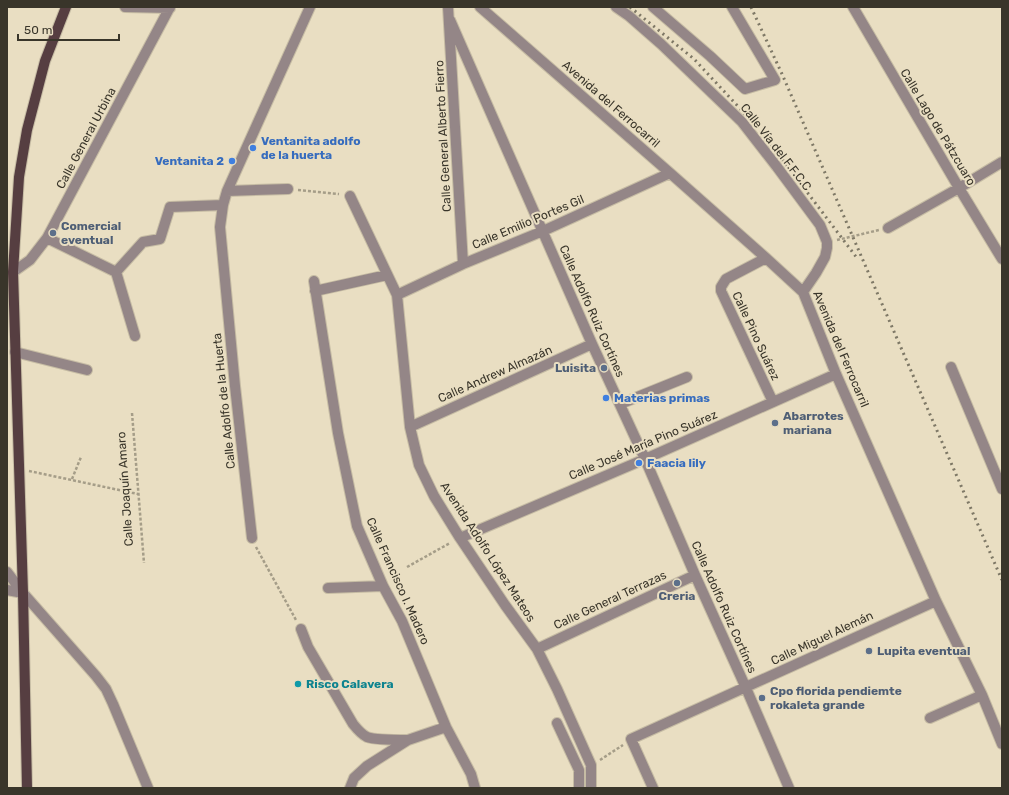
<svg xmlns="http://www.w3.org/2000/svg" width="1009" height="795" viewBox="0 0 1009 795" font-family="Rubik,sans-serif">
  <rect width="100%" height="100%" fill="#e9dec2"/>
  <g fill="none" stroke-linecap="round" stroke-linejoin="round">
    <defs>
      <path id="minor" d="M 125,7 L 170,8
        M 448,7 L 463,264
        M 480,7 L 670,173 L 766,258 L 803,292 L 836,374 L 936,601 L 982,695 L 1002,744
        M 616,7 L 629,16 L 661,44 L 742,122 L 777,167 L 820,225 L 825,237 L 827,242 L 827,248 L 825,257 L 816,273 L 803,292
        M 653,7 L 710,56 L 745,89 L 775,80 L 732,7
        M 853,7 L 959,188 L 1002,259
        M 450,20 L 592,344 L 645,459 L 695,575 L 746,688 L 789,788
        M 227,191 L 288,189
        M 350,196 L 397,295 L 410,427 L 419,465 L 434,496 L 460,538 L 505,605 L 537,649 L 557,689 L 591,765 L 591,788
        M 888,228 L 959,188 L 1002,162
        M 47,238 L 116,272
        M 766,258 L 726,279 L 721,287 L 721,291 L 773,402
        M 13,272 L 30,260 L 47,238 L 170,7
        M 116,272 L 143,242 L 160,239 L 170,207 L 223,205
        M 116,272 L 135,336
        M 314,281 L 338,433 L 357,526 L 383,586 L 402,621 L 446,727 L 471,774 L 475,788
        M 315,291 L 387,275
        M 397,295 L 463,264 L 543,231 L 670,173
        M 15,352 L 87,370
        M 951,367 L 1002,489
        M 620,404 L 687,377
        M 410,427 L 592,344
        M 252,538 L 235,386 L 220,227 L 223,205 L 227,191 L 310,7
        M 460,538 L 645,459 L 836,374
        M 7,572 L 23,593 L 96,676 L 106,689 L 113,704 L 148,788
        M 328,588 L 383,586
        M 7,590 L 23,593
        M 301,629 L 308,647 L 353,724 C 357,729 361,734 367,737 C 375,740 398,740 408,740
        M 537,649 L 695,575
        M 930,718 L 982,695
        M 557,723 L 579,770 L 579,788
        M 350,788 L 354,778 L 367,766 L 408,740 L 446,727
        M 653,788 L 631,739 L 936,601"/>
      <path id="major" d="M 27,788 L 23,593 L 13,272 L 19,177 L 27,130 L 45,61 L 66,7"/>
    </defs>
    <!-- minor casing -->
    <use href="#minor" stroke="#c6bca4" stroke-width="12"/>
    <!-- major casing -->
    <use href="#major" stroke="#c6bca4" stroke-width="12"/>
    <!-- path -->
    <path stroke="#a59d88" stroke-width="2.5" stroke-dasharray="3 2" stroke-linecap="butt" d="M 298,190 L 339,194
      M 837,240 L 879,230
      M 132,413 L 144,563
      M 29,471 L 138,494
      M 72,479 L 81,457
      M 256,547 L 296,620
      M 407,567 L 450,543
      M 600,760 L 623,745"/>
    <!-- minor -->
    <use href="#minor" stroke="#948687" stroke-width="10"/>
    <!-- major -->
    <use href="#major" stroke="#563e41" stroke-width="10"/>
    <!-- rail -->
    <path stroke="#7e7866" stroke-width="3" stroke-dasharray="2 4" stroke-linecap="butt" d="M 630,7 L 694,59 L 760,130 L 857,258
      M 751,7 L 782,74 L 1002,580"/>
  </g>
  <!-- markers -->
  <g fill="#3f7fe0" stroke="#e9dec2" stroke-width="1.5">
    <circle cx="253" cy="148" r="4"/>
    <circle cx="232" cy="161" r="4"/>
    <circle cx="606" cy="398" r="4"/>
    <circle cx="639" cy="463" r="4"/>
  </g>
  <g fill="#5c6f8a" stroke="#e9dec2" stroke-width="1.5">
    <circle cx="53" cy="233" r="4"/>
    <circle cx="604" cy="368" r="4"/>
    <circle cx="775" cy="423" r="4"/>
    <circle cx="677" cy="583" r="4"/>
    <circle cx="869" cy="651" r="4"/>
    <circle cx="762" cy="698" r="4"/>
  </g>
  <circle fill="#0f9aa8" stroke="#e9dec2" stroke-width="1.5" cx="298" cy="684" r="4"/>
  <g text-anchor="middle" dominant-baseline="central" stroke-width="4" stroke-linejoin="round" paint-order="stroke">
    <!-- street labels -->
    <g font-size="12" fill="#39352a" stroke="#e9dec2">
      <text transform="translate(611 104) rotate(41)">Avenida del Ferrocarril</text>
      <text transform="translate(938 127) rotate(59)">Calle Lago de Pátzcuaro</text>
      <text transform="translate(443 136) rotate(-93)">Calle General Alberto Fierro</text>
      <text transform="translate(86 138) rotate(-62)">Calle General Urbina</text>
      <text transform="translate(776 147) rotate(52)">Calle Vía del F.F.C.C</text>
      <text transform="translate(528 222) rotate(-23)">Calle Emilio Portes Gil</text>
      <text transform="translate(592 311) rotate(66)">Calle Adolfo Ruiz Cortínes</text>
      <text transform="translate(756 336) rotate(65)">Calle Pino Suárez</text>
      <text transform="translate(841 349) rotate(67)">Avenida del Ferrocarril</text>
      <text transform="translate(495 374) rotate(-24)">Calle Andrew Almazán</text>
      <text transform="translate(224 401) rotate(-96)">Calle Adolfo de la Huerta</text>
      <text transform="translate(643 445) rotate(-23)">Calle José María Pino Suárez</text>
      <text transform="translate(125 489) rotate(-94)">Calle Joaquín Amaro</text>
      <text transform="translate(488 552) rotate(57)">Avenida Adolfo López Mateos</text>
      <text transform="translate(398 581) rotate(66)">Calle Francisco I. Madero</text>
      <text transform="translate(610 600) rotate(-25)">Calle General Terrazas</text>
      <text transform="translate(724 607) rotate(66)">Calle Adolfo Ruiz Cortínes</text>
      <text transform="translate(822 638) rotate(-25)">Calle Miguel Alemán</text>
    </g>
    <!-- shop labels -->
    <g font-size="12" font-weight="bold" fill="#366cbe" stroke="#e9dec2" text-anchor="start">
      <text x="261" y="141">Ventanita adolfo<tspan x="261" dy="14">de la huerta</tspan></text>
      <text x="224" y="161" text-anchor="end">Ventanita 2</text>
      <text x="614" y="398">Materias primas</text>
      <text x="647" y="463">Faacia lily</text>
    </g>
    <!-- service labels -->
    <g font-size="12" font-weight="bold" fill="#4e5e75" stroke="#e9dec2" text-anchor="start">
      <text x="61" y="226">Comercial<tspan x="61" dy="14">eventual</tspan></text>
      <text x="596" y="368" text-anchor="end">Luisita</text>
      <text x="783" y="416">Abarrotes<tspan x="783" dy="14">mariana</tspan></text>
      <text x="677" y="596" text-anchor="middle">Creria</text>
      <text x="877" y="651">Lupita eventual</text>
      <text x="770" y="691">Cpo florida pendiemte<tspan x="770" dy="14">rokaleta grande</tspan></text>
    </g>
    <!-- culture labels -->
    <g font-size="12" font-weight="bold" fill="#0d838f" stroke="#e9dec2" text-anchor="start">
      <text x="306" y="684">Risco Calavera</text>
    </g>
  </g>
  <!-- border -->
  <rect width="1009" height="795" fill="none" stroke="#39352a" stroke-width="16"/>
  <!-- scale -->
  <path d="M18 34v6h101v-6" fill="none" stroke="#39352a" stroke-width="2"/>
  <text x="24" y="34" font-size="12" fill="#39352a" stroke="#e9dec2" stroke-width="3" paint-order="stroke">50 m</text>
</svg>
